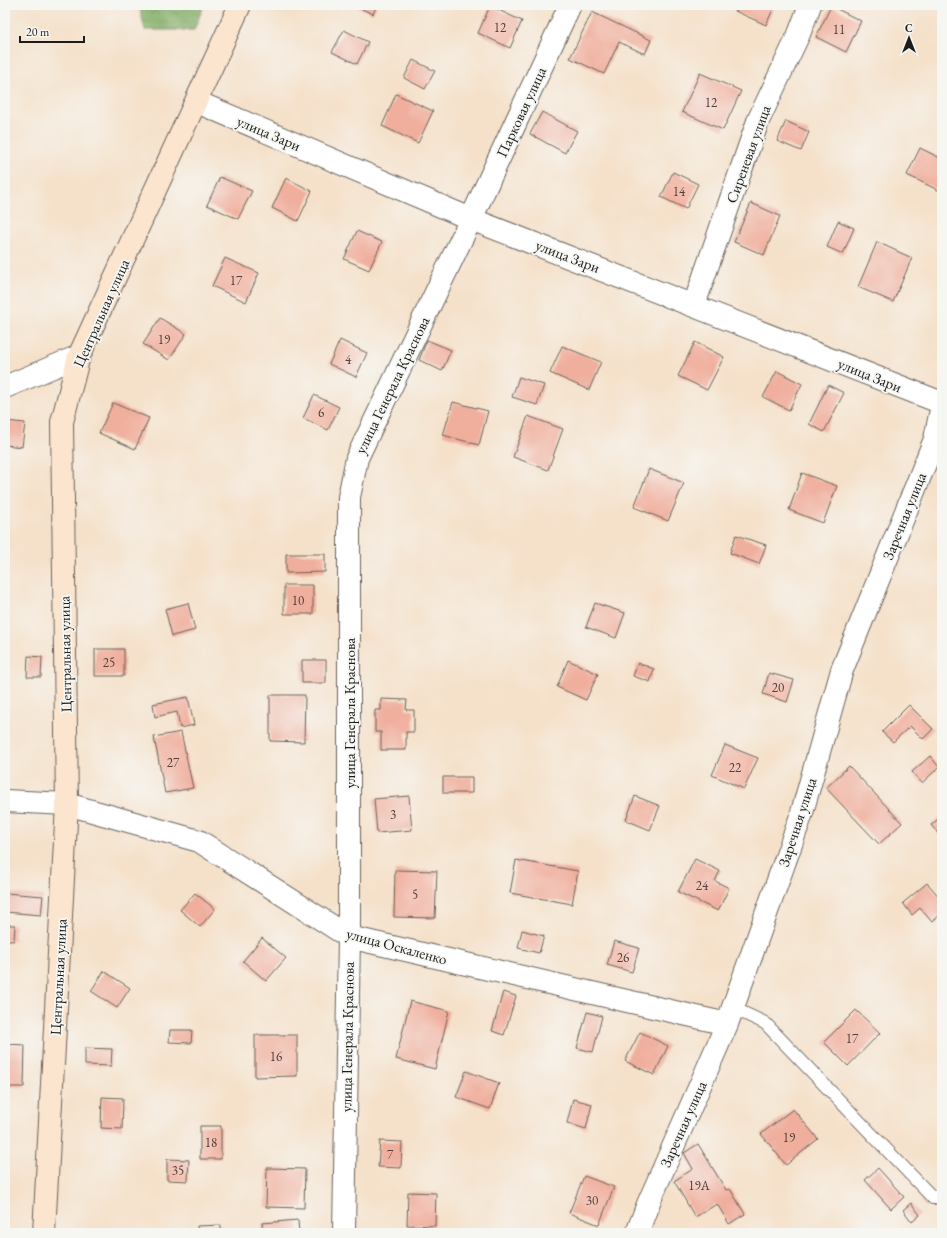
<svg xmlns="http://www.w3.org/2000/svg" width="947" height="1238" viewBox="0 0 947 1238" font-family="'EB Garamond',serif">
  <defs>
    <pattern id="forest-crowns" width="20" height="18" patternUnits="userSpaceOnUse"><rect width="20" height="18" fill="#7faa62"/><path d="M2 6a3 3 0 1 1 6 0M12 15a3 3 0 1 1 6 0" fill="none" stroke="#678a50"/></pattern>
  </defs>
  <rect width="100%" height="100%" fill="#f6f6f2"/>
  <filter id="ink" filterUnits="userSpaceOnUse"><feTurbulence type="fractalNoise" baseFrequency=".025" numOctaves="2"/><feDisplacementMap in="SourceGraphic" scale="8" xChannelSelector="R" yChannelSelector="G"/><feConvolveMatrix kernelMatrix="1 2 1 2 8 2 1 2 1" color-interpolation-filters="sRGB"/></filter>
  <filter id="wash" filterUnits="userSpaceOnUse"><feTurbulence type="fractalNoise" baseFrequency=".012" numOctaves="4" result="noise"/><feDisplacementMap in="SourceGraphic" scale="16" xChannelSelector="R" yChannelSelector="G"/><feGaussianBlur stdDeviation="0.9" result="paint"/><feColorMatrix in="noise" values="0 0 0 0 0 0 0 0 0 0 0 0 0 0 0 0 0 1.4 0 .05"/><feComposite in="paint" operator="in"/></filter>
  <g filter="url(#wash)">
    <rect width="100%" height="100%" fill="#f5e1ca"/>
    <!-- forest -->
    <path fill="url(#forest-crowns)" stroke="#4e633f" d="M 139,5 L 204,5 L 194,30 L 145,30 Z"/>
    <g id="blocks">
      <!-- building -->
      <path fill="#f0ae9c" d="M 353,5 L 377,5 L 373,14 Z
        M 738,5 L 775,5 L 766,25 L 735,11 Z
        M 490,6 L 522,21 L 510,48 L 478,33 Z
        M 831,6 L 861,21 L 846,52 L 816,37 Z
        M 592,12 L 651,40 L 645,54 L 619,42 L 604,74 L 570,58 Z
        M 344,30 L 368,42 L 357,64 L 332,52 Z
        M 413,60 L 435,71 L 425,89 L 404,78 Z
        M 700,73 L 741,91 L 723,130 L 682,112 Z
        M 396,94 L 433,111 L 418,143 L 382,126 Z
        M 542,112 L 577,131 L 565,153 L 530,134 Z
        M 786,121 L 809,132 L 801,151 L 777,141 Z
        M 920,148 L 942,159 L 942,187 L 940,191 L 907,175 Z
        M 673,172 L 698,184 L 686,209 L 661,197 Z
        M 220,177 L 252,191 L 238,219 L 207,205 Z
        M 286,178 L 312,191 L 298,221 L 272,208 Z
        M 751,203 L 780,216 L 764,255 L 734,242 Z
        M 838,221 L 854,228 L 843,254 L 827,247 Z
        M 357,231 L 382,242 L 369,270 L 344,259 Z
        M 877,242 L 912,258 L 893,302 L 858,287 Z
        M 225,258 L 259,273 L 246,302 L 212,286 Z
        M 160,318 L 186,334 L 169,360 L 143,344 Z
        M 340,340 L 367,353 L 356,377 L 329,364 Z
        M 427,340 L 451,350 L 442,371 L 419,360 Z
        M 695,342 L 724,357 L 707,390 L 678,376 Z
        M 562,346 L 601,362 L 589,390 L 550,373 Z
        M 777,371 L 802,384 L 789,410 L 763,397 Z
        M 519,377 L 544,385 L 537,405 L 512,397 Z
        M 828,385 L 844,393 L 824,432 L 809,424 Z
        M 314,395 L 339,407 L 328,430 L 303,418 Z
        M 453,402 L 488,411 L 479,445 L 443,435 Z
        M 113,403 L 149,418 L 135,449 L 99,433 Z
        M 528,416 L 563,429 L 548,470 L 513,457 Z
        M 5,421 L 25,423 L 22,447 L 5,445 Z
        M 649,469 L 684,483 L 668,521 L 634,507 Z
        M 802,473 L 837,486 L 823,523 L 789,510 Z
        M 736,535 L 766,545 L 759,564 L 730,553 Z
        M 286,554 L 325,554 L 325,572 L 286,573 Z
        M 284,585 L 313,585 L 313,614 L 284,614 Z
        M 188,603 L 195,630 L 172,636 L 165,609 Z
        M 595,603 L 625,613 L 616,638 L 586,627 Z
        M 95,649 L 124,649 L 124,676 L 95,676 Z
        M 28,656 L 42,657 L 41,677 L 27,677 Z
        M 302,660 L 326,660 L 326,683 L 302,683 Z
        M 568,660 L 598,674 L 586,700 L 557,687 Z
        M 638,663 L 654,669 L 650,682 L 633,676 Z
        M 769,673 L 794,680 L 787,702 L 763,694 Z
        M 270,695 L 305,695 L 304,742 L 270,741 Z
        M 188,697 L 194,725 L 180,728 L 177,712 L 155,717 L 153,704 Z
        M 381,699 L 407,700 L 406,710 L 414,710 L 414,732 L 406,732 L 406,750 L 381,750 L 381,732 L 375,732 L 375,710 L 381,710 Z
        M 909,705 L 933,729 L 923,739 L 910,726 L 893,742 L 882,732 Z
        M 181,732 L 193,788 L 165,793 L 154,737 Z
        M 725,745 L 758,758 L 744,789 L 712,775 Z
        M 930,756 L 939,767 L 922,783 L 912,772 Z
        M 849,766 L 902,823 L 879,844 L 826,788 Z
        M 443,777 L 472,777 L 472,793 L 443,793 Z
        M 409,796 L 412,830 L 377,833 L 374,799 Z
        M 635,796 L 660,806 L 650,830 L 626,820 Z
        M 942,816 L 942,838 L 931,825 Z
        M 695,859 L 720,871 L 715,881 L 729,888 L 718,911 L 678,892 Z
        M 516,860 L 578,871 L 572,904 L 510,893 Z
        M 395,870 L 437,871 L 435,918 L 394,917 Z
        M 927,883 L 942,900 L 942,913 L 932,922 L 920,908 L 912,915 L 903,903 Z
        M 5,893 L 43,896 L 41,915 L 5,912 Z
        M 195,893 L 215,909 L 200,927 L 180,910 Z
        M 5,925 L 15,925 L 14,941 L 5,940 Z
        M 522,930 L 544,936 L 539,953 L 518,948 Z
        M 262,938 L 286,958 L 266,981 L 243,961 Z
        M 614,941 L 639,948 L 632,972 L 607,965 Z
        M 104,971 L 130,988 L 117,1008 L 91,991 Z
        M 503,992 L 516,996 L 504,1035 L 492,1031 Z
        M 410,1001 L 449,1011 L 435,1069 L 396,1059 Z
        M 856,1010 L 880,1033 L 848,1066 L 824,1042 Z
        M 587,1012 L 602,1016 L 593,1052 L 577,1048 Z
        M 170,1030 L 192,1030 L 191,1043 L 169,1042 Z
        M 640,1032 L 668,1046 L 654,1075 L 625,1061 Z
        M 255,1035 L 297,1035 L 297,1076 L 255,1077 Z
        M 5,1044 L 25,1045 L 24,1087 L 5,1087 Z
        M 85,1048 L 112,1049 L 111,1066 L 85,1065 Z
        M 466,1071 L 499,1083 L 490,1109 L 456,1097 Z
        M 102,1097 L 123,1098 L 122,1129 L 101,1128 Z
        M 573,1099 L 592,1104 L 586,1129 L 567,1123 Z
        M 793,1109 L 818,1139 L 786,1165 L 761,1134 Z
        M 200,1126 L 221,1126 L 221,1159 L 200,1159 Z
        M 380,1141 L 402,1142 L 401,1168 L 378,1167 Z
        M 698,1144 L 726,1190 L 730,1189 L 745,1214 L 729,1224 L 717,1204 L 695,1217 L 674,1181 L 693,1169 L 684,1153 Z
        M 167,1159 L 189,1160 L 188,1181 L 167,1180 Z
        M 267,1168 L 305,1169 L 304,1208 L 266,1207 Z
        M 878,1168 L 904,1197 L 891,1209 L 865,1180 Z
        M 584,1176 L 614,1187 L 599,1225 L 569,1213 Z
        M 408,1192 L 436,1193 L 435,1226 L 407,1225 Z
        M 911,1203 L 920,1215 L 912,1222 L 903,1210 Z
        M 298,1220 L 299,1233 L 263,1233 L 262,1223 Z
        M 221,1225 L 221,1233 L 198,1233 L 197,1226 Z"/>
    </g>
  </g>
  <g filter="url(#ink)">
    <use href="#blocks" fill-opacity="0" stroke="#686159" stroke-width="1"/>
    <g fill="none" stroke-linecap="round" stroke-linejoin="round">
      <defs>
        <path id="lane" d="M 733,1008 L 765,1023 L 933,1198 L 942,1195"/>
        <path id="street" d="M 197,102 L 471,219 L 942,403
          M 694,305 L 758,121 L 799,34 L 810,5
          M 5,387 L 79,356
          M 5,801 L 67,804 L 199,841 L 349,937 L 727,1024
          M 344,1233 L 349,937 L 349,497 L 357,458 L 471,219 L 570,5
          M 637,1233 L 648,1204 L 727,1024 L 801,816 L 842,670 L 935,439 L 942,405"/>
        <path id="secondary" d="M 44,1233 L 67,804 L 62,422 L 79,356 L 240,5"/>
      </defs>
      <!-- lane casing -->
      <use href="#lane" stroke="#686159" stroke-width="14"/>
      <!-- street casing -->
      <use href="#street" stroke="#686159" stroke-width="24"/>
      <!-- secondary casing -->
      <use href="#secondary" stroke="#686159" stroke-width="24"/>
      <!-- lane -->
      <use href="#lane" stroke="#fff" stroke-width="12"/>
      <!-- street -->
      <use href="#street" stroke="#fff" stroke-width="22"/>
      <!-- secondary -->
      <use href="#secondary" stroke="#fce5cf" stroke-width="22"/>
    </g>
  </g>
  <g text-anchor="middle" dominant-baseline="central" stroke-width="3.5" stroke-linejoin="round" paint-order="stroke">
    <!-- number labels -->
    <g font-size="13" fill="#51403c">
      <text x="500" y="27">12</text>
      <text x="839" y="29">11</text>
      <text x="711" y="102">12</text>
      <text x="679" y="191">14</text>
      <text x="236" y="280">17</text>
      <text x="164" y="339">19</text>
      <text x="348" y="359">4</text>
      <text x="321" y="412">6</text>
      <text x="298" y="600">10</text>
      <text x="109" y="662">25</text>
      <text x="778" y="687">20</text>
      <text x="173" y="762">27</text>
      <text x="735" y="767">22</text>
      <text x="393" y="814">3</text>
      <text x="702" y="885">24</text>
      <text x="415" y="894">5</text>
      <text x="623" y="957">26</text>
      <text x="852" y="1038">17</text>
      <text x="276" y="1056">16</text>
      <text x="789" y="1137">19</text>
      <text x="211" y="1142">18</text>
      <text x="390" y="1154">7</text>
      <text x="178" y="1170">35</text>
      <text x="699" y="1185">19А</text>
      <text x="592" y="1200">30</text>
    </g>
    <!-- street labels -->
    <g font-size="15" fill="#1c1c1c" stroke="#f6f6f2">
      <text transform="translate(521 112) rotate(-65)">Парковая улица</text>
      <text transform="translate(269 133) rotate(23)">улица Зари</text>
      <text transform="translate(748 154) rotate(-70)">Сиреневая улица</text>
      <text transform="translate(568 256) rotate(21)">улица Зари</text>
      <text transform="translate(101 313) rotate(-66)">Центральная улица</text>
      <text transform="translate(870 375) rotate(22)">улица Зари</text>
      <text transform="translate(392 385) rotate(-64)">улица Генерала Краснова</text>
      <text transform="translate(904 516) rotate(-68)">Заречная улица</text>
      <text transform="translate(65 654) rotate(-91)">Центральная улица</text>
      <text transform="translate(349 713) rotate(-90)">улица Генерала Краснова</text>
      <text transform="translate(797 822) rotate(-72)">Заречная улица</text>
      <text transform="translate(397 946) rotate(15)">улица Оскаленко</text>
      <text transform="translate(58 977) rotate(-87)">Центральная улица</text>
      <text transform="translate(347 1037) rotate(-89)">улица Генерала Краснова</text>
      <text transform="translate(683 1124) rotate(-66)">Заречная улица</text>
    </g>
  </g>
  <!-- margin -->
  <rect width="947" height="1238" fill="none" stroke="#f6f6f2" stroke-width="20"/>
  <!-- north arrow -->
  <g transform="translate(909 38)" stroke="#f6f6f2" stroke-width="3" paint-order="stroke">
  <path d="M0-3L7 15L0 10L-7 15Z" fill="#1c1c1c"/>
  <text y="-6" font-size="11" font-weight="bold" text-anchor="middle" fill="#1c1c1c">С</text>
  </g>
  <!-- scale -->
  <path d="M20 36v6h64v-6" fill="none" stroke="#1c1c1c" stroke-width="2"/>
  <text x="26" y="36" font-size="12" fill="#1c1c1c" stroke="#f6f6f2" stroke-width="3" paint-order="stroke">20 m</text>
</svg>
